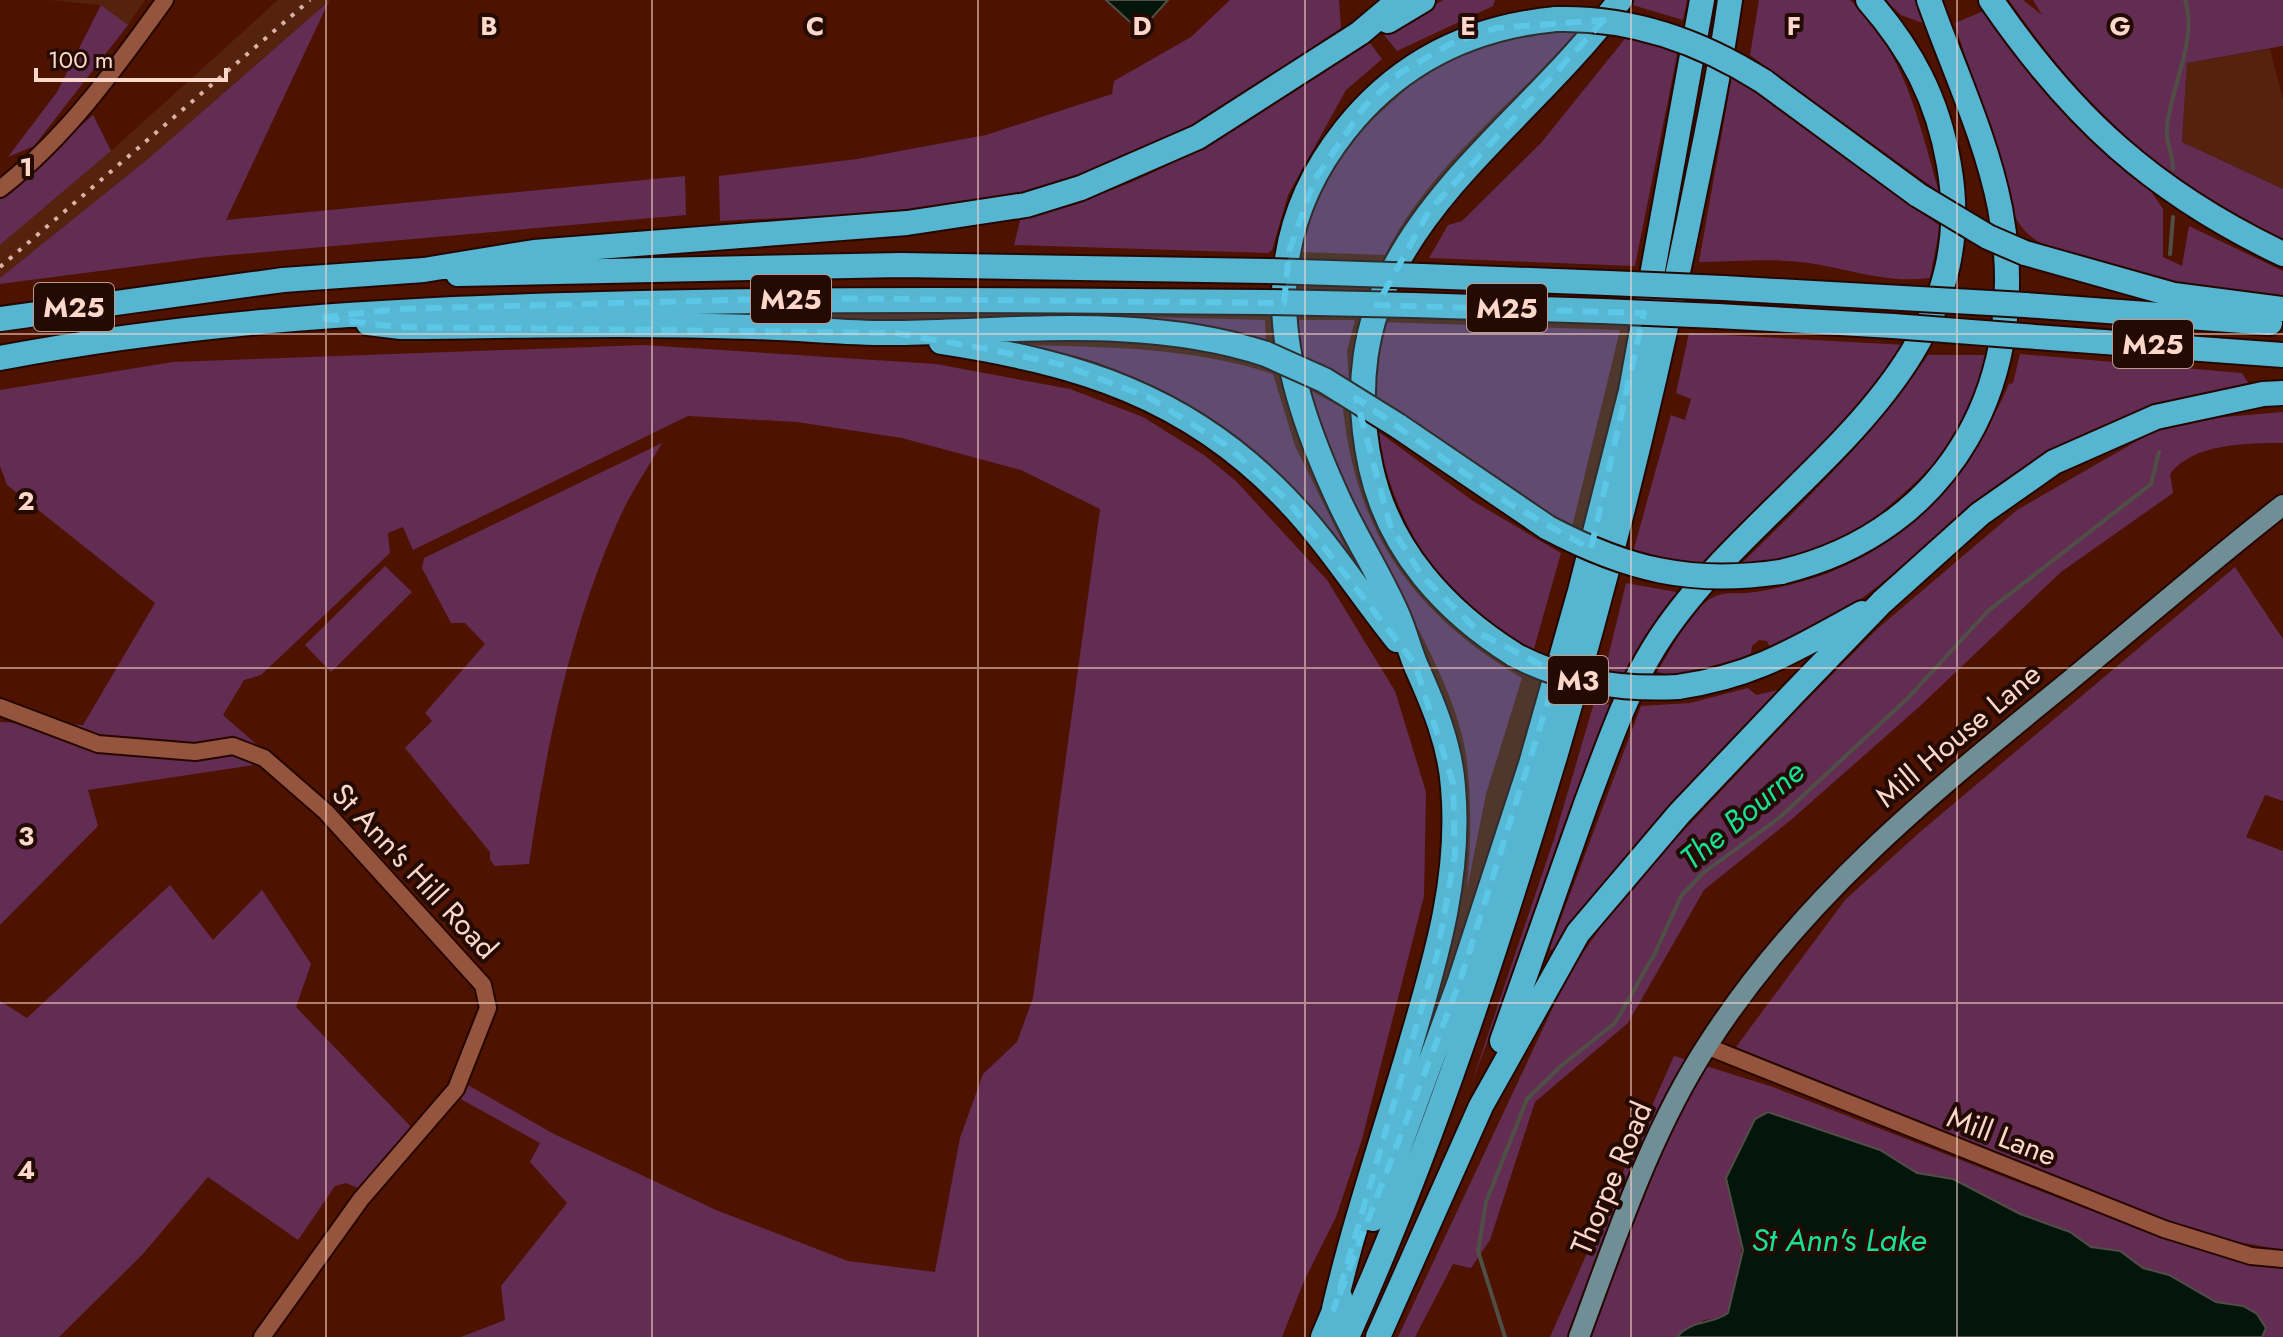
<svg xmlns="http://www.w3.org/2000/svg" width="2283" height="1337" viewBox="0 0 2283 1337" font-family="Jost,sans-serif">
  <rect width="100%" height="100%" fill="#4e1300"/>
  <!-- built -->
  <path fill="#55220e" d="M 49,0 L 145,0 L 128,25 L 101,5 Z
    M 278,0 L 330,0 L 149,158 L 0,278 L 0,245 L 111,151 Z
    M 2270,49 L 2283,100 L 2283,189 L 2182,142 L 2187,63 Z"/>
  <!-- green -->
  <path fill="#632c53" d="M 1230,0 L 1339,0 L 1341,28 C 1260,83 1178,142 1085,176 C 971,217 839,214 720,221 L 719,176 L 857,159 L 986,135 L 1112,94 L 1114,81 L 1191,37 Z
    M 1443,0 L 1495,0 L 1493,6 L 1397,51 L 1384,35 Z
    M 1632,0 L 1687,0 L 1683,20 L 1629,4 Z
    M 1759,0 L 1850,0 C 1904,48 1920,126 1939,192 L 1750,55 Z
    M 1886,0 L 1917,0 L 1925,24 L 1901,15 Z
    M 2009,0 L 2023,0 L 2042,15 L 2033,0 L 2283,0 L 2283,46 L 2187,63 L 2182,142 L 2283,189 L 2283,240 C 2170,196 2076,98 2009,0 Z
    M 329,1 L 226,220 L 685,176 L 686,215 L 207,257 L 0,284 L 0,278 L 149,158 Z
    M 101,5 L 128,25 L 34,146 L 8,157 L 57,92 Z
    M 1986,10 L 2055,102 L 2107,155 L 2150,190 L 2163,209 L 2163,257 L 2182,266 L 2189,226 L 2283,271 L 2283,298 C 2226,292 2063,271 2025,231 C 2005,210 2006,171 1997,144 C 1984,103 1966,64 1955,23 Z
    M 1569,30 L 1576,33 C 1512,105 1429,167 1385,255 L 1299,252 L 1325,176 L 1351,139 L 1413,83 L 1409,80 C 1463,52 1507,33 1569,30 Z
    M 1628,35 L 1678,50 L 1635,266 L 1429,258 L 1448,225 L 1462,221 L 1541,143 Z
    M 1370,43 L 1382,59 L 1346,90 L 1288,195 L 1272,250 L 1268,253 L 1014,245 L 1021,217 C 1063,206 1104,195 1143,177 C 1223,140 1295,89 1370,43 Z
    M 1732,76 L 1940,226 L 1930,278 C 1880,285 1836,263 1787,261 C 1758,259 1728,262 1699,262 Z
    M 93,115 L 111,151 L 0,245 L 0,198 Z
    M 1108,316 L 1265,320 L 1266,343 L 1096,321 Z
    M 1293,320 L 1355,320 L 1347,351 L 1349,381 L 1296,355 Z
    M 1380,322 L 1620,330 L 1572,527 L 1516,498 L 1370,394 Z
    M 1689,333 L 1906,345 L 1862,405 L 1705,564 L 1633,552 L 1671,415 L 1685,420 L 1691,399 L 1676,393 Z
    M 644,345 L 936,364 L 1070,389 L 1143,417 L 1204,455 L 1236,481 L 1327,580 L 1395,691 L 1426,792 L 1424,896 L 1362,1139 L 1336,1217 L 1304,1281 L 1282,1337 L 461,1337 L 505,1320 L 501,1286 L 567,1203 L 530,1162 L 540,1143 L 457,1097 L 466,1084 L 554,1134 L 716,1210 L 848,1261 L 935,1272 L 960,1138 L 983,1074 L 1017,1042 L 1033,998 L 1100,509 L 1021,470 L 902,438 L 797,422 L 688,416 L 413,550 L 403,527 L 388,533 L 390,553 L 261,675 L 244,680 L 223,715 L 288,772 L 261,764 L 88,790 L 98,826 L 0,925 L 0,722 L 83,725 L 155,603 L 7,485 L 0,466 L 0,390 L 173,362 Z
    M 1019,345 C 1105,347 1191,347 1273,374 L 1295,446 L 1347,551 C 1275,464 1204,402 1096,362 C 1072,353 1044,351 1019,345 Z
    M 2020,354 L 2242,373 L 2250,386 C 2175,398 2104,420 2038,459 C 1975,497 1924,552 1865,596 C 1836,618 1804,635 1772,653 L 1767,641 L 1759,640 L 1752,646 L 1750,660 L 1682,677 L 1657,672 C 1670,652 1693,604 1716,596 C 1724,592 1737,594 1746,593 C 1764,591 1783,587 1800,582 C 1903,554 1967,479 2009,384 L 2013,383 Z
    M 1928,355 L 1990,355 C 1983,376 1978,401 1968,420 C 1944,462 1876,522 1833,545 C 1805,560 1769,562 1738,567 C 1806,500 1874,435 1928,355 Z
    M 1300,385 L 1343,408 C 1356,534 1415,615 1522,678 L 1486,794 L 1467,889 C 1471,845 1472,799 1466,755 C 1458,692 1401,597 1369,540 C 1342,492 1323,436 1300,385 Z
    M 2283,412 L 2283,443 C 2248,443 2193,443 2170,474 L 2173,493 L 2061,572 L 1919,707 L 1792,819 L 1704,890 L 1628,1023 L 1535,1102 L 1490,1240 L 1471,1268 L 1453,1264 L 1415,1337 L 1398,1337 L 1570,971 L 1609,916 L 1673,842 L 1803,704 L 1876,630 L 2017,510 L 2156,430 L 2213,418 Z
    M 1376,430 L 1473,501 L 1561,553 L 1533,652 C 1441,602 1397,531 1376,430 Z
    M 662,443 C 650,464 636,485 625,506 C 572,618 547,742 529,864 L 495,866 L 490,860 L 490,852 L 405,748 L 432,721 L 425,713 L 485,644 L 465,623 L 451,623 L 422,568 L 424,558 Z
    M 385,566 L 412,592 L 331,672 L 305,645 Z
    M 2235,567 L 2283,639 L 2283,801 L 2265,795 L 2246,837 L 2283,851 L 2283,1250 L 2227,1240 L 2168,1223 L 1736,1047 L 1845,900 L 1920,832 Z
    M 1626,583 L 1682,593 L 1625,674 L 1604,674 Z
    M 1748,688 L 1756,695 L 1786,688 L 1558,948 L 1549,950 L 1641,706 L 1690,703 Z
    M 1594,703 L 1614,705 L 1471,1085 L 1554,839 Z
    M 170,885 L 213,940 L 262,890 L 311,964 L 296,1007 L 414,1130 L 360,1189 L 346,1183 L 335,1186 L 298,1240 L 208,1177 L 142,1255 L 59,1337 L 0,1337 L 0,1001 L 27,1018 Z
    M 1674,1056 L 1773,1087 L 2123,1223 L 2249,1265 L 2283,1267 L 2283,1337 L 2262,1337 L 2266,1328 L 2236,1304 L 2216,1302 L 2169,1275 L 2143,1268 L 2120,1251 L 2091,1247 L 2070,1232 L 2020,1214 L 1953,1179 L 1917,1173 L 1880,1150 L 1768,1112 L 1741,1238 L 1741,1263 L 1728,1313 L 1721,1318 L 1704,1320 L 1677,1337 L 1550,1337 Z"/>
  <!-- water -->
  <path fill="#04150c" stroke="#4f4f45" stroke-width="2" d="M 1106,0 L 1168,0 L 1140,31 Z
    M 1768,1112 L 1880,1150 L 1917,1173 L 1953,1179 L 2020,1214 L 2070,1232 L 2091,1247 L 2120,1251 L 2143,1268 L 2169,1275 L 2216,1302 L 2243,1306 L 2257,1314 L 2266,1328 L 2262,1337 L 1677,1337 C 1692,1319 1712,1325 1728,1313 L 1743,1250 L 1726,1178 L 1755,1119 Z"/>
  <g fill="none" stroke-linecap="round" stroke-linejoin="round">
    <!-- stream -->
    <path stroke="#4f4f45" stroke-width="4" d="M 2173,169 C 2173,153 2165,142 2167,127 C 2171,86 2198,39 2185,0
      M 2170,254 L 2173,217
      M 1505,1337 L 1478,1251 L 1486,1202 L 1527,1099 L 1561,1066 L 1615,1023 L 1655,953 L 1681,896 L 1703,873 L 1779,818 L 1908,698 L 1988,611 L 2151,484 L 2159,452"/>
    <defs>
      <path id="minor" d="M 0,189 C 67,137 116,68 165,0
        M 0,707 L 98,744 L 195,752 L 233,746 L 264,758 L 326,812 L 483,985 L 488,1008 L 456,1089 L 361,1199 L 262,1337
        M 1706,1046 L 2164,1229 L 2251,1256 L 2283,1259"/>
      <path id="major" d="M 1579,1337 C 1616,1238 1650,1133 1708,1044 C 1804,895 1933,792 2068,682 C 2140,623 2210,562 2283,505"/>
      <path id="highway" d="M 1991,0 C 2072,118 2153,192 2283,254
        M 1388,21 L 1423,0
        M 1763,81 L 1918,195
        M 2025,253 L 2174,295 L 2283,309
        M 458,274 L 901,265 L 1267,271
        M 1422,276 L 1608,283
        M 1723,288 L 1902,298
        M 1412,305 L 1602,311
        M 2025,305 L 2270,323
        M 1717,316 L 1893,326
        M 0,319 L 283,280 L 424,270 L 534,252 L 907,223 L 1026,205 L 1081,188 L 1198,137 L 1360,33 L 1399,0
        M 368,323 L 401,327 C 518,326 636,323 753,327 C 801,328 850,334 898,333 C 1020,331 1148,315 1266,354
        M 2023,336 L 2283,355
        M 941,342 C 1078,363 1189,396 1288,501 C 1329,544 1360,594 1397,640
        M 0,358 C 199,320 401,309 602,304 C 823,298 1044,300 1265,302
        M 1398,426 L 1548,528
        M 1781,572 C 1954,531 2032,376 2000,208 C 1986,137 1953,68 1929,0
        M 1515,655 C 1446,612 1389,550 1371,468 C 1322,242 1505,154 1620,0
        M 1678,687 C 1755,676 1796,649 1862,613
        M 1502,1041 C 1530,961 1558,881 1587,801 C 1607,749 1625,694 1655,646 C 1753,488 1988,386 1949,165 C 1938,100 1912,50 1868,0
        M 1373,1219 L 1460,981 L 1531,764 L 1580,591 L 1631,391 L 1702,0
        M 1334,1309 C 1355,1219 1385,1132 1411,1043 C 1436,958 1461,876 1453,787 C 1450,744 1433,704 1416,666 C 1409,649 1405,632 1398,616 C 1381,577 1358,541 1340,503 C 1281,376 1249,251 1345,130 C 1399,62 1471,27 1556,19
        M 1323,1337 L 1340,1297
        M 1347,1337 C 1432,1148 1497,948 1557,750 C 1607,580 1650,408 1686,234 C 1702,156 1719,78 1730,0
        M 1378,1337 L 1481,1106 L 1578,933 L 1679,814 L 1792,695 L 1882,602 L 1980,514 L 2054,462 L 2156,417 L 2263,394 L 2283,393"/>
    </defs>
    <!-- minor casing -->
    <use href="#minor" stroke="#260700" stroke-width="20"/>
    <!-- major casing -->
    <use href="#major" stroke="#260700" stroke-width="24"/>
    <!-- highway casing -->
    <use href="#highway" stroke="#260700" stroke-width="28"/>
    <!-- minor -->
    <use href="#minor" stroke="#95543d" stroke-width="16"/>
    <!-- major -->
    <use href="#major" stroke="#6f8e96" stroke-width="20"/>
    <!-- highway -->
    <use href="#highway" stroke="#56b5d1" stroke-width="24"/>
    <!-- rail -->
    <path stroke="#dcb2a4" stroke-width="4" stroke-dasharray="4 8" stroke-linecap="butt" d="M 0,267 L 310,0"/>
    <defs>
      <path id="highway-bridge" d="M 1556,19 C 1632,17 1700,41 1763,81
        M 1918,195 L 1988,237 L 2025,253
        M 1267,271 L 1422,276
        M 1608,283 L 1723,288
        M 1902,298 L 2025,305
        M 1265,302 L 1412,305
        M 1602,311 L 1717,316
        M 1893,326 L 2023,336
        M 1266,354 L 1324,380 L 1398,426
        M 1548,528 C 1628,570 1691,585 1781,572
        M 1515,655 C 1564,681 1622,690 1678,687"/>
    </defs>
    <!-- highway-bridge casing -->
    <use href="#highway-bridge" stroke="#260700" stroke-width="28" stroke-linecap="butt"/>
    <!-- highway-bridge -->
    <use href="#highway-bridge" stroke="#56b5d1" stroke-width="24"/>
  </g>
  <!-- marked area -->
  <path fill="#5cc7e7" fill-opacity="0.2" stroke="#5cc7e7" stroke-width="6" stroke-dasharray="16 10" stroke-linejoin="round" d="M 1604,20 L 1429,211 L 1377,305 L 1644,313 L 1591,549 L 1508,503 L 1356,398 L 1390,525 L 1423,577 L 1481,634 L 1557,673 L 1460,981 L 1334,1309 L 1437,955 L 1455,854 L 1453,783 L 1415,664 L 1288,501 L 1226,445 L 1148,397 L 1063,365 L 993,350 L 895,333 L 401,327 L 318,318 L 398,309 L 803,298 L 1284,303 L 1289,251 L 1315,179 L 1364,107 L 1400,73 L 1450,44 L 1496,28 Z"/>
  <!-- grid -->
  <path fill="none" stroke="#fdd7ca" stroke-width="2" stroke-opacity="0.55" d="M 326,0 L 326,1337M 652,0 L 652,1337M 978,0 L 978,1337M 1305,0 L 1305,1337M 1631,0 L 1631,1337M 1957,0 L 1957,1337M 0,334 L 2283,334M 0,668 L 2283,668M 0,1003 L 2283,1003"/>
  <g text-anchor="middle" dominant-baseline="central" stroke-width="8" stroke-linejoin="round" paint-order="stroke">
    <!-- shield labels -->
    <g fill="#230a03" stroke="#bc9a8e" stroke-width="2">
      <rect x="751" y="275" width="80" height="48" rx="6"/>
      <rect x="34" y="283" width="80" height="48" rx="6"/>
      <rect x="1467" y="284" width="80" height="48" rx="6"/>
      <rect x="2113" y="320" width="80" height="48" rx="6"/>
      <rect x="1548" y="656" width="60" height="48" rx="6"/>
    </g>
    <g font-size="28" font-weight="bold" fill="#fdd7ca">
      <text x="791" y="299">M25</text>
      <text x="74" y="307">M25</text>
      <text x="1507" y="308">M25</text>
      <text x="2153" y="344">M25</text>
      <text x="1578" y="680">M3</text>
    </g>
    <!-- street labels -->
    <g font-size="30" fill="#fdd7ca" stroke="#230a03">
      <text transform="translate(1958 735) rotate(-40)">Mill House Lane</text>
      <text transform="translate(415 871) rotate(47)">St Ann's Hill Road</text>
      <text transform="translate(2002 1136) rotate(21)">Mill Lane</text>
      <text transform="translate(1611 1178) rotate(-67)">Thorpe Road</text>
    </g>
    <!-- water labels -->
    <g font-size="32" font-style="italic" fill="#1ae097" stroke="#230a03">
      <text transform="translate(1742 815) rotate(-40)">The Bourne</text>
      <text x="1839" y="1240">St Ann's Lake</text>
    </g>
  </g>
  <g font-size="26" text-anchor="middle" font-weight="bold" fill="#fdd7ca" stroke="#230a03" stroke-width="8" stroke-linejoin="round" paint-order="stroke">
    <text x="489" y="35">B</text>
    <text x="815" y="35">C</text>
    <text x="1142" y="35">D</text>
    <text x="1468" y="35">E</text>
    <text x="1794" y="35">F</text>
    <text x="2120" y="35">G</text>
    <text x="26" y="176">1</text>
    <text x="26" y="510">2</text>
    <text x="26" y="845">3</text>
    <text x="26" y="1179">4</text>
  </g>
  <!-- scale -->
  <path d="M36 68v12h190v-12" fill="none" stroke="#fdd7ca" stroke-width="4"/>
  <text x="48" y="68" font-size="24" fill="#fdd7ca" stroke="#230a03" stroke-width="6" paint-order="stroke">100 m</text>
</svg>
